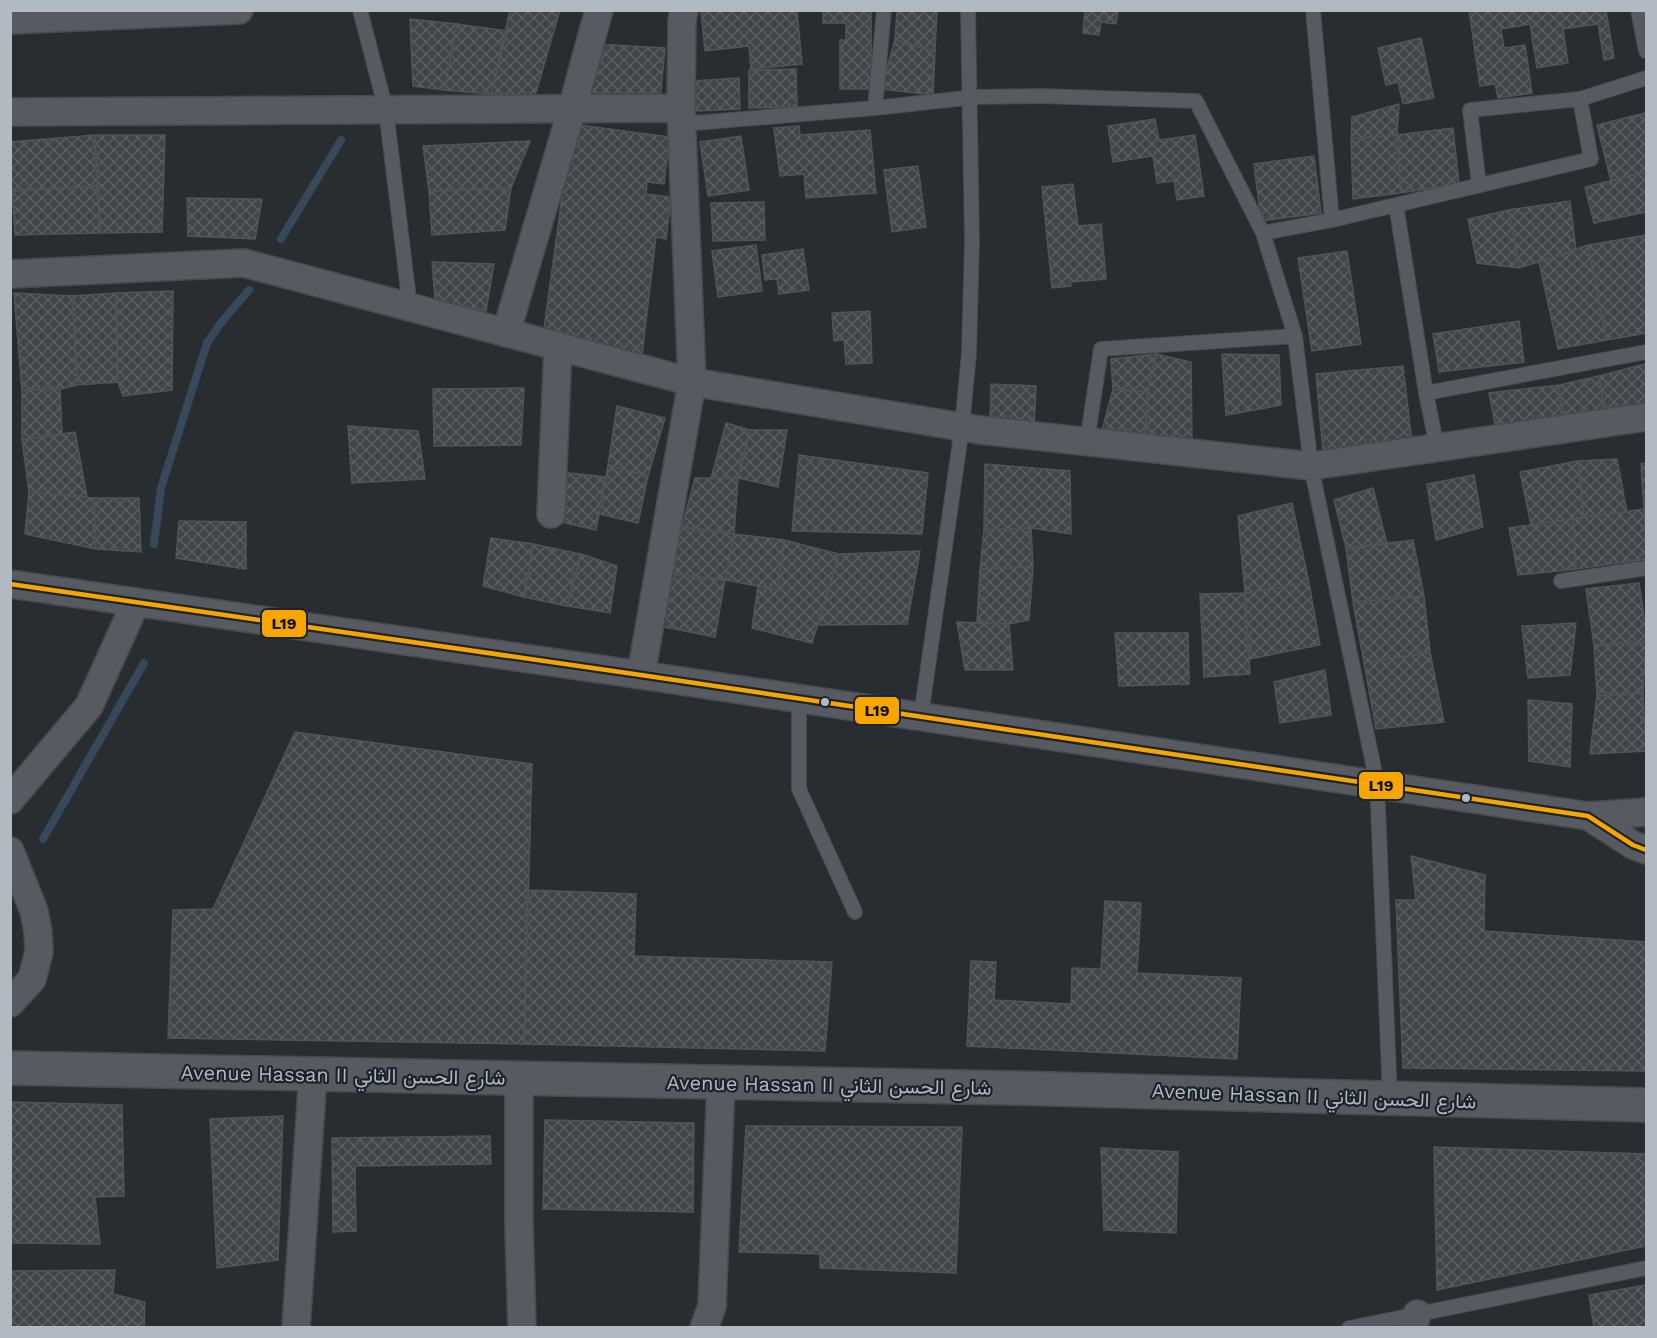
<svg xmlns="http://www.w3.org/2000/svg" width="1657" height="1338" viewBox="0 0 1657 1338" font-family="'Work Sans',Vazirmatn,sans-serif">
  <defs>
    <pattern id="building-cross-hatch" width="8" height="8" patternUnits="userSpaceOnUse" patternTransform="scale(1.5)"><rect width="8" height="8" fill="#41454a"/><path d="M0 0l8 8M0 8l8-8" fill="none" stroke="#5a5e62"/></pattern>
  </defs>
  <rect width="100%" height="100%" fill="#282d32"/>
  <g fill="none" stroke-linecap="round" stroke-linejoin="round">
    <!-- stream -->
    <path stroke="#394859" stroke-width="8" d="M 281,239 L 341,140
      M 154,544 L 161,488 L 207,343 L 220,324 L 249,290
      M 43,839 L 144,663"/>
  </g>
  <!-- building -->
  <path fill="url(#building-cross-hatch)" stroke="#4f5459" stroke-width="1.5" d="M 510,10 L 560,10 L 535,96 L 491,94 Z
    M 715,10 L 797,10 L 802,64 L 751,69 L 749,46 L 705,51 L 701,12 Z
    M 823,10 L 871,10 L 871,89 L 840,89 L 840,40 L 846,40 L 846,23 L 823,23 Z
    M 897,10 L 937,10 L 935,51 L 895,40 Z
    M 1085,10 L 1118,10 L 1116,24 L 1101,22 L 1099,35 L 1083,33 Z
    M 1469,10 L 1606,10 L 1614,58 L 1604,60 L 1598,24 L 1563,29 L 1568,63 L 1537,68 L 1530,24 L 1501,29 L 1504,48 L 1525,45 L 1532,93 L 1498,98 L 1495,84 L 1480,86 Z
    M 410,19 L 457,24 L 444,90 L 413,86 Z
    M 457,24 L 507,31 L 491,94 L 444,90 Z
    M 1421,38 L 1434,98 L 1403,104 L 1398,82 L 1386,85 L 1378,48 Z
    M 895,40 L 935,51 L 933,95 L 881,89 Z
    M 596,44 L 665,48 L 660,99 L 584,92 Z
    M 796,69 L 797,107 L 749,108 L 749,70 Z
    M 739,78 L 740,109 L 694,111 L 692,81 Z
    M 1399,104 L 1397,135 L 1351,139 L 1352,117 Z
    M 1645,113 L 1646,172 L 1611,181 L 1597,125 Z
    M 1155,119 L 1159,140 L 1195,135 L 1204,196 L 1177,200 L 1174,181 L 1157,183 L 1153,156 L 1113,162 L 1108,126 Z
    M 572,124 L 669,137 L 664,184 L 647,182 L 646,194 L 671,197 L 666,239 L 656,237 L 642,355 L 544,329 Z
    M 799,126 L 800,135 L 870,130 L 876,193 L 806,198 L 804,174 L 780,176 L 774,128 Z
    M 1453,128 L 1459,184 L 1401,193 L 1397,135 Z
    M 95,135 L 165,135 L 162,232 L 100,233 Z
    M 95,135 L 97,186 L 12,191 L 10,142 Z
    M 1397,135 L 1401,193 L 1353,199 L 1351,139 Z
    M 741,136 L 749,190 L 708,196 L 700,142 Z
    M 530,141 L 511,188 L 429,191 L 423,146 Z
    M 1314,156 L 1321,213 L 1261,221 L 1254,164 Z
    M 918,166 L 926,227 L 892,232 L 884,170 Z
    M 1646,172 L 1646,212 L 1594,223 L 1585,187 Z
    M 1073,184 L 1078,226 L 1101,224 L 1106,279 L 1070,282 L 1071,286 L 1052,288 L 1042,187 Z
    M 97,186 L 100,233 L 15,235 L 12,191 Z
    M 511,188 L 505,230 L 432,235 L 429,191 Z
    M 187,198 L 262,199 L 255,239 L 188,236 Z
    M 1570,201 L 1576,250 L 1519,268 L 1509,210 Z
    M 764,202 L 765,240 L 713,241 L 711,203 Z
    M 1509,210 L 1519,268 L 1477,263 L 1468,219 Z
    M 1646,235 L 1646,333 L 1607,340 L 1588,245 Z
    M 756,245 L 762,291 L 718,297 L 712,251 Z
    M 1588,245 L 1607,340 L 1558,349 L 1539,262 Z
    M 803,249 L 809,290 L 779,294 L 777,279 L 765,280 L 762,255 Z
    M 1347,251 L 1361,344 L 1312,351 L 1298,258 Z
    M 432,262 L 494,264 L 486,311 L 435,299 Z
    M 173,291 L 172,390 L 123,396 L 118,382 L 116,293 Z
    M 14,293 L 72,296 L 78,385 L 60,389 L 22,390 Z
    M 116,293 L 118,382 L 78,385 L 72,296 Z
    M 870,311 L 872,363 L 846,364 L 844,340 L 834,341 L 832,313 Z
    M 1519,321 L 1524,362 L 1439,372 L 1433,334 Z
    M 1156,354 L 1148,392 L 1113,389 L 1111,359 Z
    M 1156,354 L 1191,362 L 1192,439 L 1145,439 L 1148,392 Z
    M 1222,354 L 1279,355 L 1281,405 L 1226,415 Z
    M 1645,364 L 1646,403 L 1604,411 L 1599,376 Z
    M 1403,366 L 1412,442 L 1323,452 L 1316,374 Z
    M 1599,376 L 1604,411 L 1562,419 L 1559,385 Z
    M 991,384 L 1036,386 L 1034,428 L 990,422 Z
    M 1559,385 L 1562,419 L 1495,424 L 1489,393 Z
    M 524,388 L 521,445 L 434,446 L 433,389 Z
    M 60,389 L 62,434 L 22,440 L 22,390 Z
    M 1113,389 L 1148,392 L 1145,439 L 1101,434 Z
    M 617,406 L 665,418 L 648,476 L 608,465 Z
    M 726,423 L 750,430 L 738,478 L 711,478 Z
    M 348,426 L 418,431 L 425,479 L 352,483 Z
    M 750,430 L 787,430 L 778,487 L 738,478 Z
    M 75,432 L 87,497 L 29,492 L 22,440 Z
    M 799,455 L 928,473 L 922,534 L 792,531 Z
    M 1617,459 L 1627,512 L 1584,517 L 1578,461 Z
    M 1578,461 L 1584,517 L 1531,525 L 1520,472 Z
    M 1646,463 L 1646,509 L 1644,509 L 1641,464 Z
    M 985,464 L 1070,471 L 1071,534 L 1031,528 L 984,530 Z
    M 608,465 L 648,476 L 638,523 L 599,514 Z
    M 560,472 L 606,477 L 596,530 L 557,521 Z
    M 1474,475 L 1483,527 L 1436,540 L 1427,484 Z
    M 695,478 L 738,478 L 734,534 L 682,527 Z
    M 1373,488 L 1387,544 L 1346,548 L 1334,500 Z
    M 29,492 L 94,498 L 96,549 L 25,534 Z
    M 94,498 L 139,498 L 141,552 L 96,549 Z
    M 1292,503 L 1309,583 L 1245,593 L 1238,516 Z
    M 1644,509 L 1646,559 L 1576,569 L 1573,519 Z
    M 1573,519 L 1576,569 L 1518,575 L 1509,528 Z
    M 179,521 L 246,522 L 246,569 L 176,558 Z
    M 682,527 L 734,534 L 725,580 L 672,574 Z
    M 1031,528 L 1033,567 L 980,569 L 984,530 Z
    M 734,534 L 784,540 L 778,590 L 725,580 Z
    M 491,538 L 533,544 L 524,597 L 483,586 Z
    M 784,540 L 839,554 L 812,643 L 752,628 L 758,586 L 778,590 Z
    M 1413,540 L 1424,596 L 1353,602 L 1346,548 Z
    M 533,544 L 581,554 L 567,606 L 524,597 Z
    M 920,551 L 907,624 L 818,625 L 839,554 Z
    M 581,554 L 617,566 L 610,613 L 567,606 Z
    M 1033,567 L 1029,620 L 1009,624 L 977,623 L 980,569 Z
    M 672,574 L 725,580 L 715,637 L 659,626 Z
    M 1309,583 L 1320,645 L 1249,659 L 1245,593 Z
    M 1639,583 L 1646,630 L 1646,642 L 1594,645 L 1586,589 Z
    M 1245,593 L 1250,674 L 1204,677 L 1200,594 Z
    M 1424,596 L 1430,652 L 1364,663 L 1353,602 Z
    M 957,622 L 1009,624 L 1013,670 L 965,670 Z
    M 1576,623 L 1570,675 L 1528,678 L 1522,626 Z
    M 1115,633 L 1188,633 L 1189,684 L 1119,686 Z
    M 1646,642 L 1643,693 L 1597,696 L 1594,645 Z
    M 1430,652 L 1444,722 L 1376,729 L 1364,663 Z
    M 1325,670 L 1331,715 L 1280,723 L 1274,682 Z
    M 1643,693 L 1646,751 L 1590,754 L 1597,696 Z
    M 1528,700 L 1572,704 L 1570,767 L 1529,761 Z
    M 295,732 L 532,764 L 524,1044 L 168,1038 L 173,910 L 213,909 Z
    M 1411,856 L 1485,875 L 1484,931 L 1646,942 L 1646,1071 L 1403,1068 L 1396,900 L 1416,900 Z
    M 528,890 L 636,894 L 634,956 L 832,962 L 825,1051 L 524,1044 Z
    M 1105,901 L 1141,903 L 1137,973 L 1241,978 L 1237,1059 L 967,1046 L 971,961 L 996,962 L 994,1000 L 1071,1004 L 1072,968 L 1101,969 Z
    M 10,1102 L 122,1105 L 124,1196 L 95,1197 L 100,1244 L 10,1243 Z
    M 283,1116 L 278,1260 L 217,1268 L 210,1119 Z
    M 545,1120 L 694,1123 L 693,1212 L 543,1209 Z
    M 746,1126 L 962,1127 L 956,1273 L 820,1268 L 820,1254 L 739,1252 Z
    M 490,1136 L 491,1164 L 355,1166 L 356,1231 L 333,1232 L 332,1138 Z
    M 1434,1147 L 1646,1154 L 1646,1246 L 1437,1290 Z
    M 1101,1148 L 1178,1152 L 1176,1233 L 1104,1230 Z
    M 115,1270 L 113,1294 L 145,1302 L 144,1328 L 10,1327 L 10,1271 Z
    M 1646,1285 L 1646,1328 L 1594,1328 L 1589,1295 Z"/>
  <g fill="none" stroke-linecap="round" stroke-linejoin="round">
    <defs>
      <path id="service" d="M 360,10 L 386,110 L 410,307
        M 1313,10 L 1332,220
        M 1638,10 L 1646,51
        M 875,108 L 884,10
        M 682,124 L 875,108 L 975,97 L 1041,96 L 1196,101 L 1263,233 L 1295,336 L 1311,466 L 1377,783 L 1390,1098
        M 1479,185 L 1470,110 L 1580,99 L 1646,78
        M 1396,205 L 1426,393 L 1437,447
        M 1263,233 L 1332,220 L 1591,159 L 1580,99
        M 1426,393 L 1646,352
        M 1087,442 L 1101,349 L 1295,336
        M 1561,581 L 1646,568
        M 799,698 L 799,789 L 855,912
        M 921,716 L 962,427 L 969,353 L 972,241 L 968,10
        M 1349,1328 L 1646,1268"/>
      <path id="minor" d="M 10,20 L 239,10
        M 10,112 L 681,108
        M 10,274 L 244,263 L 692,382 L 980,430 L 1311,466 L 1646,417
        M 506,333 L 572,109 L 599,10
        M 551,514 L 558,346
        M 10,584 L 641,675 L 1588,816 L 1646,812
        M 641,675 L 692,382 L 681,108 L 682,21 L 684,10
        M 10,800 L 89,706 L 136,602
        M 1588,816 L 1633,845 L 1646,850
        M 10,851 L 34,911 L 38,932 L 39,952 L 32,979 L 10,1003
        M 519,1079 L 519,1225 L 522,1328
        M 296,1328 L 313,1074
        M 704,1328 L 712,1306 L 721,1083
        M 1413,1328 L 1417,1314"/>
      <path id="tertiary" d="M 10,1068 L 1013,1088 L 1646,1105"/>
    </defs>
    <!-- service casing -->
    <use href="#service" stroke="#46494d" stroke-width="16"/>
    <!-- minor casing -->
    <use href="#minor" stroke="#46494d" stroke-width="30"/>
    <!-- tertiary casing -->
    <use href="#tertiary" stroke="#46494d" stroke-width="36"/>
    <!-- service -->
    <use href="#service" stroke="#575a60" stroke-width="14"/>
    <!-- minor -->
    <use href="#minor" stroke="#575a60" stroke-width="27"/>
    <!-- tertiary -->
    <use href="#tertiary" stroke="#575a60" stroke-width="33"/>
    <defs>
      <path id="bus-1" d="M 10,584 L 641,675 L 1588,816 L 1633,845 L 1646,850"/>
    </defs>
    <!-- bus-1 casing -->
    <use href="#bus-1" stroke="#1c232b" stroke-width="9"/>
    <!-- bus-1 -->
    <use href="#bus-1" stroke="#f7a600" stroke-width="4.5"/>
  </g>
  <!-- markers -->
  <g fill="#b2b9c3" stroke="#1c232b" stroke-width="2">
    <circle cx="825" cy="702" r="5"/>
    <circle cx="1466" cy="798" r="5"/>
  </g>
  <g text-anchor="middle" dominant-baseline="central" stroke-width="4.5" stroke-linejoin="round" paint-order="stroke">
    <!-- street labels -->
    <g font-size="20" fill="#b2b9c3" stroke="#1c232b">
      <text transform="translate(343 1075) rotate(1)">Avenue Hassan II شارع الحسن الثاني</text>
      <text transform="translate(829 1085) rotate(1)">Avenue Hassan II شارع الحسن الثاني</text>
      <text transform="translate(1314 1096) rotate(2)">Avenue Hassan II شارع الحسن الثاني</text>
    </g>
  </g>
  <g stroke="#1c232b" stroke-width="2">
    <rect x="261" y="609" width="46" height="29" rx="6" fill="#f7a600"/>
    <rect x="854" y="696" width="46" height="29" rx="6" fill="#f7a600"/>
    <rect x="1358" y="771" width="46" height="29" rx="6" fill="#f7a600"/>
  </g>
  <g font-size="16" text-anchor="middle" font-weight="bold" fill="#111">
    <text x="284" y="629">L19</text>
    <text x="877" y="716">L19</text>
    <text x="1381" y="791">L19</text>
  </g>
  <!-- border -->
  <rect width="1657" height="1338" fill="none" stroke="#b2b9c3" stroke-width="24"/>
</svg>
